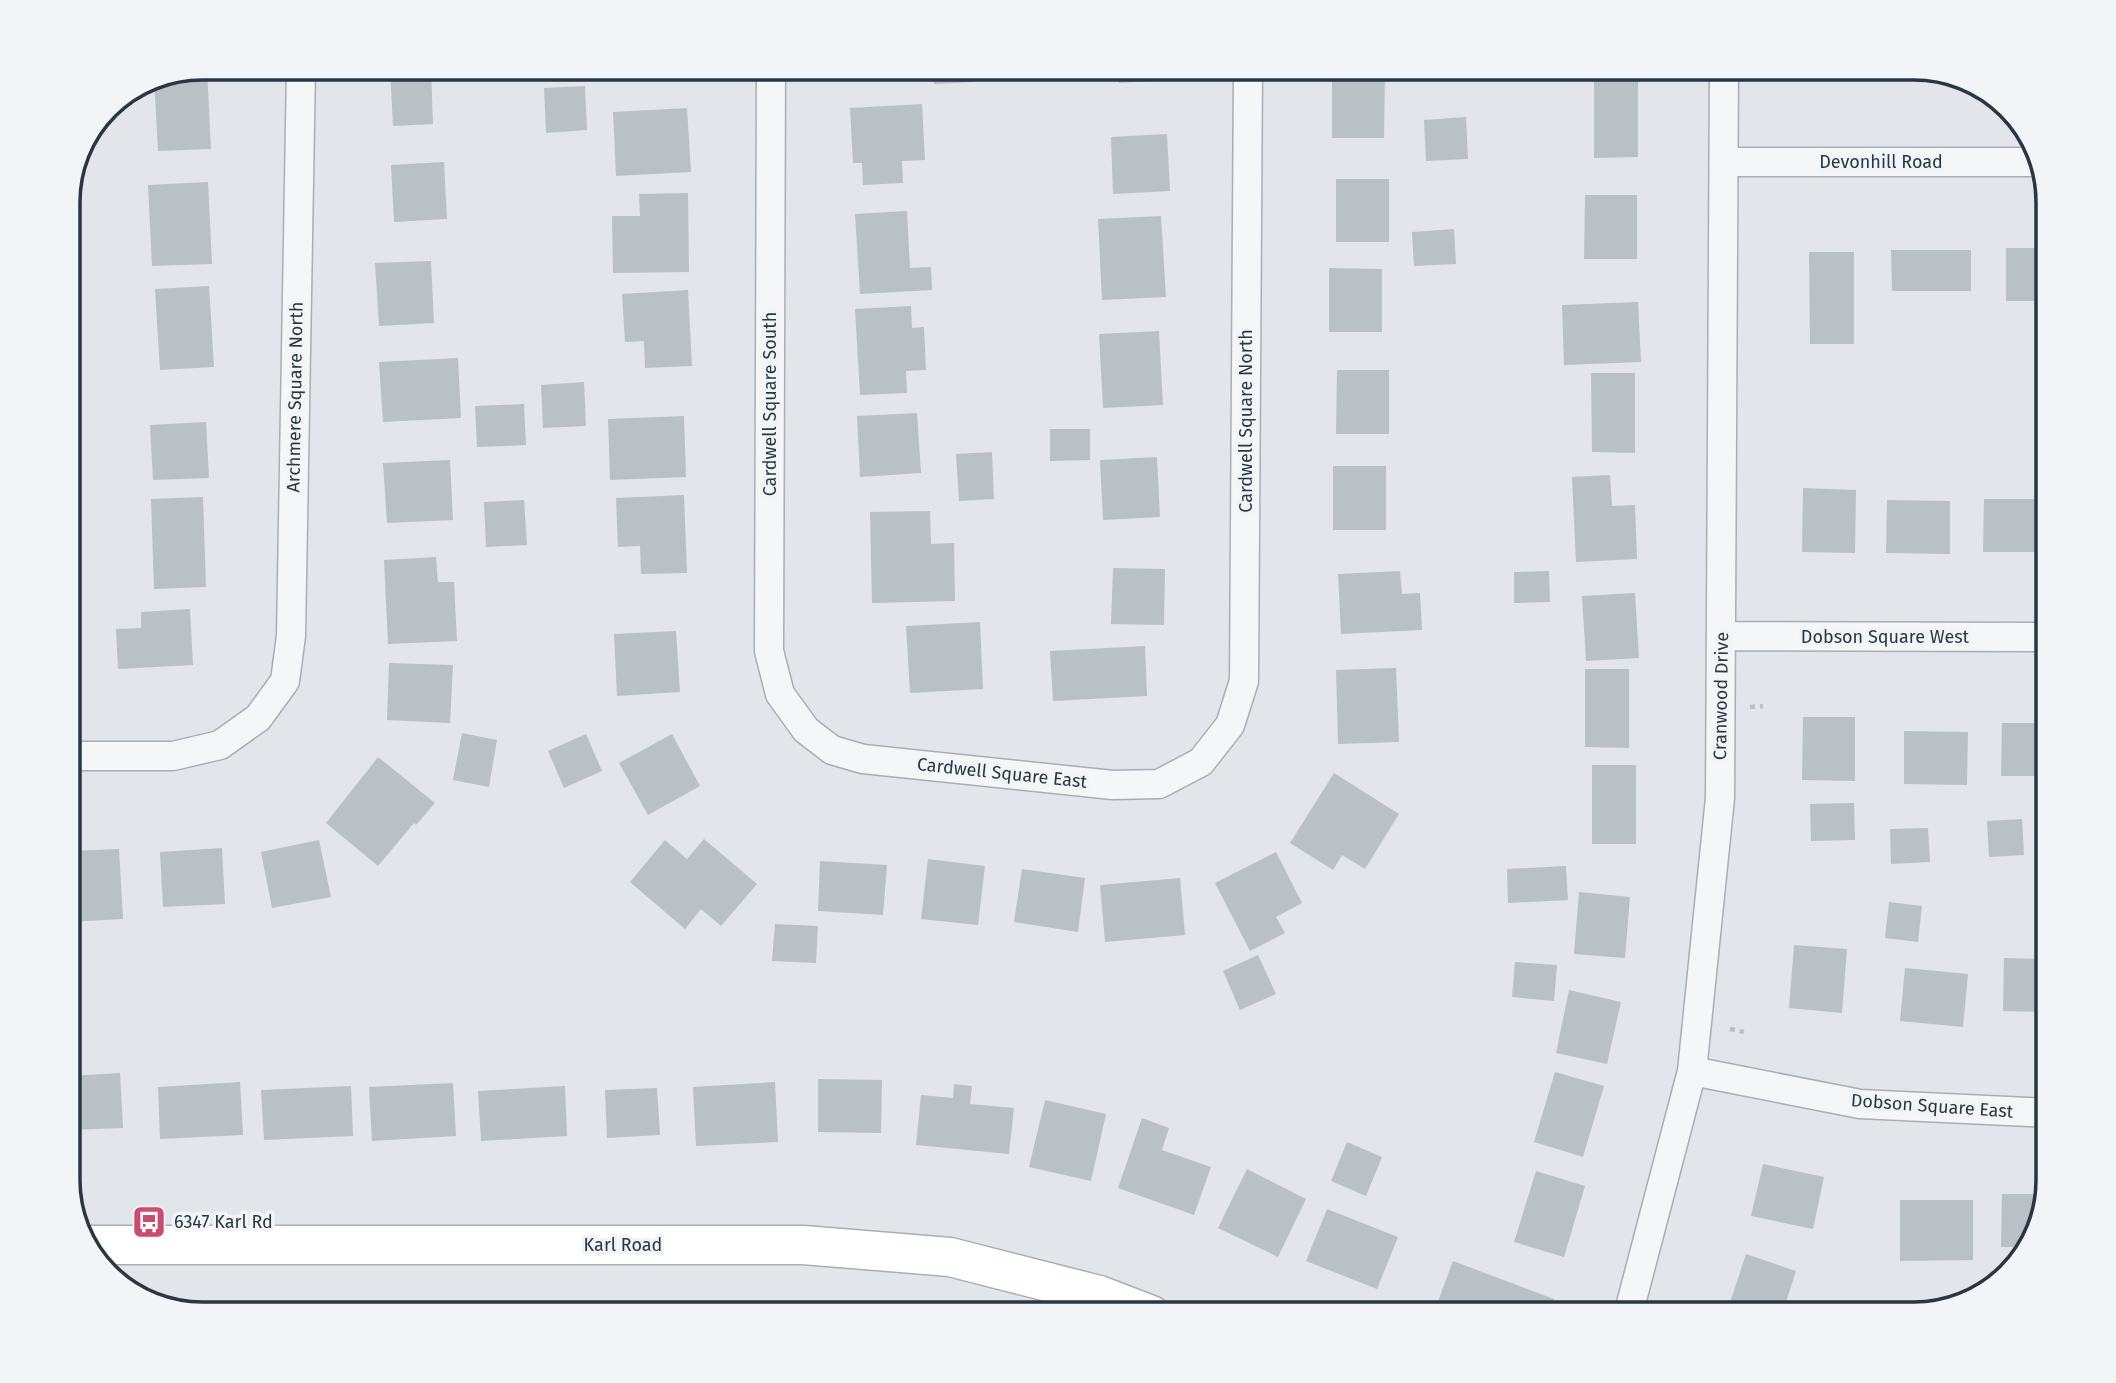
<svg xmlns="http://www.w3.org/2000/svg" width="2116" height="1383" viewBox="0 0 2116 1383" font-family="'Fira Sans',sans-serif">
  <rect width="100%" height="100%" fill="#e2e6ea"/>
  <!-- building -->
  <path fill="#b9c0c6" d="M 431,68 L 433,124 L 393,126 L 390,69 Z
    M 630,68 L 691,68 L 692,78 L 631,80 Z
    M 934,68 L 973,68 L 974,82 L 934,84 Z
    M 1118,68 L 1166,68 L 1167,80 L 1119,83 Z
    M 1808,68 L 1866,68 L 1866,73 L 1808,73 Z
    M 198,69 L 207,69 L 211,149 L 158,151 L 154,78 Z
    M 1332,74 L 1385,74 L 1384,138 L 1332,138 Z
    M 1594,78 L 1638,79 L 1638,157 L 1594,158 Z
    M 585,86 L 587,130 L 546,133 L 544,88 Z
    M 922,104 L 925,160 L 902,161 L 903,183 L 863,185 L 862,163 L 853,163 L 850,108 Z
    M 687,108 L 691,172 L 616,176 L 613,112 Z
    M 1466,117 L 1468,159 L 1426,161 L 1424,120 Z
    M 1167,134 L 1170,191 L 1113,194 L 1111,137 Z
    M 444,162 L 447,219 L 394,222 L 391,165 Z
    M 1336,179 L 1389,179 L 1389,242 L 1336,242 Z
    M 208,182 L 212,264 L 152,266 L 148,185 Z
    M 688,193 L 689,272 L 613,273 L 612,216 L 640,216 L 639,194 Z
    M 1585,195 L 1637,195 L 1637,259 L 1584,259 Z
    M 907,211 L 910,268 L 931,267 L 932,290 L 860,294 L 855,214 Z
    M 1161,216 L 1166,297 L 1102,300 L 1098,219 Z
    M 1454,229 L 1456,264 L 1414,266 L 1412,232 Z
    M 2006,248 L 2048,248 L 2048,301 L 2006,301 Z
    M 1891,250 L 1971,250 L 1971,291 L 1892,291 Z
    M 1809,252 L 1854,252 L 1854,344 L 1810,344 Z
    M 431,261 L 434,323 L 379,326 L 375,263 Z
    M 1329,268 L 1382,269 L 1382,332 L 1329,332 Z
    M 209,286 L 214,367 L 160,370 L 155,289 Z
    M 688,290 L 692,366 L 645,368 L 644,341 L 625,342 L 622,294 Z
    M 1638,302 L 1641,362 L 1564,365 L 1562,305 Z
    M 911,306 L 912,328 L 924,327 L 926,370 L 906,371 L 907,393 L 860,395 L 855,309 Z
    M 1159,331 L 1163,405 L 1103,408 L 1099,334 Z
    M 458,358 L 461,418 L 383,422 L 379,362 Z
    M 1337,370 L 1389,370 L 1389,434 L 1336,434 Z
    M 1591,373 L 1635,373 L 1635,453 L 1592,452 Z
    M 584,382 L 586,426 L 543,428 L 541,385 Z
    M 524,404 L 526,445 L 477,447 L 475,406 Z
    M 2048,409 L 2048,447 L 2039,448 L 2037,410 Z
    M 917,413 L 921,473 L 860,477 L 857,416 Z
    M 684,416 L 686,477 L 610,480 L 608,419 Z
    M 206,422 L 209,478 L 153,480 L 150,425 Z
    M 1050,429 L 1090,429 L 1090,460 L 1050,461 Z
    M 992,452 L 994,499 L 959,501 L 956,454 Z
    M 1157,457 L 1160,517 L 1103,520 L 1100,460 Z
    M 450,460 L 453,520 L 387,523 L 383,463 Z
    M 1333,466 L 1386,466 L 1386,530 L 1333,530 Z
    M 1610,475 L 1612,506 L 1635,505 L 1637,559 L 1576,562 L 1572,477 Z
    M 1803,488 L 1856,490 L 1855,553 L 1802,552 Z
    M 684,495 L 687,573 L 641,574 L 640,546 L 618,547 L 616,498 Z
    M 203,497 L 206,587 L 154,589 L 151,499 Z
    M 1984,499 L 2047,499 L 2046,552 L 1983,552 Z
    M 524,500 L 527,545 L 486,547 L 484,502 Z
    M 1887,500 L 1950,501 L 1950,554 L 1886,553 Z
    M 930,511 L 931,544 L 954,543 L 955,601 L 872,603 L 870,512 Z
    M 436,557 L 438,582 L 454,582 L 457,641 L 388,644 L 384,560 Z
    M 1113,568 L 1165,569 L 1164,625 L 1111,624 Z
    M 1400,571 L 1402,594 L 1420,593 L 1422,630 L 1341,634 L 1338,574 Z
    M 1549,571 L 1550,602 L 1514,603 L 1514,572 Z
    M 1635,593 L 1639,658 L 1586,661 L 1582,596 Z
    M 190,609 L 193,665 L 118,669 L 116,629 L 141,628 L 141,612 Z
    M 980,622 L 983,689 L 910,693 L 906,626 Z
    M 676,631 L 680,692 L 617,696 L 614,634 Z
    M 1145,646 L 1147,696 L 1053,701 L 1050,651 Z
    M 389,663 L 453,665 L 450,723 L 387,720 Z
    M 1396,668 L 1399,742 L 1338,744 L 1336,670 Z
    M 1585,669 L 1629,669 L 1629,748 L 1585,747 Z
    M 1803,717 L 1855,717 L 1855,781 L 1802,780 Z
    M 2002,723 L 2048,723 L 2048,776 L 2001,776 Z
    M 1904,731 L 1968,732 L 1967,785 L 1904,784 Z
    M 462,733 L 497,740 L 489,787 L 453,780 Z
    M 586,734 L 602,771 L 564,788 L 548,751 Z
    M 672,734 L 700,786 L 648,815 L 619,763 Z
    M 378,757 L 435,803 L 416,825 L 414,823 L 378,866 L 326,823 Z
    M 1592,765 L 1636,765 L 1636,844 L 1592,844 Z
    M 1334,773 L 1399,814 L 1365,869 L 1342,855 L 1333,870 L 1290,843 Z
    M 1854,803 L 1855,840 L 1811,841 L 1810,804 Z
    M 2022,819 L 2024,855 L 1989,857 L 1987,821 Z
    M 1928,828 L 1930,862 L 1891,864 L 1890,829 Z
    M 704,839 L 757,884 L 721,926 L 701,909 L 685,929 L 630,882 L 665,840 L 687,859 Z
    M 319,840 L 331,897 L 272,908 L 261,852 Z
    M 222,848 L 225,904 L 163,907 L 160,852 Z
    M 119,849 L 123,919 L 69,922 L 69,851 Z
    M 1276,852 L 1302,903 L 1276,917 L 1285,933 L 1250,951 L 1215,883 Z
    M 928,859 L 985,866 L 978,925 L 921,919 Z
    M 820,861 L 887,865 L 883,915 L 818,911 Z
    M 1566,866 L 1568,900 L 1508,903 L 1507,869 Z
    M 1022,869 L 1085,878 L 1078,932 L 1014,922 Z
    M 1180,878 L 1185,935 L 1105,942 L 1100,885 Z
    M 1579,892 L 1630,897 L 1625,958 L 1574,954 Z
    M 1889,902 L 1922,906 L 1918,942 L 1885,938 Z
    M 775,924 L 818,926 L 816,963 L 772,961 Z
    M 1794,945 L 1847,949 L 1842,1013 L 1789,1008 Z
    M 1258,955 L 1276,994 L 1240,1010 L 1223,971 Z
    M 2004,958 L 2048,959 L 2048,1012 L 2003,1011 Z
    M 1515,962 L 1557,965 L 1554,1001 L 1512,997 Z
    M 1905,968 L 1968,974 L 1963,1027 L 1900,1021 Z
    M 1569,990 L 1621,1002 L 1607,1064 L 1556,1053 Z
    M 1555,1072 L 1604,1086 L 1583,1157 L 1534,1142 Z
    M 120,1073 L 123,1128 L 69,1130 L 69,1076 Z
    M 818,1079 L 882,1080 L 881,1133 L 818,1132 Z
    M 240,1082 L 243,1135 L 160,1139 L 158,1087 Z
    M 775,1082 L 778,1142 L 696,1146 L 693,1087 Z
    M 453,1083 L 456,1136 L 372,1141 L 369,1087 Z
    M 954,1084 L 972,1086 L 970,1104 L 1014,1108 L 1009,1154 L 916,1145 L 921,1095 L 953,1098 Z
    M 351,1086 L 353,1136 L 264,1140 L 261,1090 Z
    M 565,1086 L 567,1136 L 481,1141 L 478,1091 Z
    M 657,1088 L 660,1135 L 607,1138 L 605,1090 Z
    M 1045,1100 L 1106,1114 L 1091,1181 L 1029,1167 Z
    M 1142,1118 L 1169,1128 L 1162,1150 L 1211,1167 L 1194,1215 L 1118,1188 Z
    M 1347,1142 L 1382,1157 L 1366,1196 L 1331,1181 Z
    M 1763,1164 L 1824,1177 L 1813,1229 L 1751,1216 Z
    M 1247,1169 L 1306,1199 L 1278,1257 L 1218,1228 Z
    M 1536,1171 L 1585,1186 L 1564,1257 L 1514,1242 Z
    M 2002,1194 L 2044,1194 L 2028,1247 L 2001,1247 Z
    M 1900,1200 L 1973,1200 L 1973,1260 L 1900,1261 Z
    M 1327,1209 L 1398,1237 L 1377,1289 L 1306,1261 Z
    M 1746,1254 L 1796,1271 L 1782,1315 L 1726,1315 Z
    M 1453,1261 L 1554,1299 L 1548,1315 L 1465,1315 L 1437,1304 Z"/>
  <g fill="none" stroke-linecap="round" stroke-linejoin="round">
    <defs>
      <path id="street" d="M 771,68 L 769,651 L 780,694 L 806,730 L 832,750 L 863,759 L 1113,785 L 1159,784 L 1201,762 L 1230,725 L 1244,681 L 1248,68
        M 1724,162 L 2037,162
        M 1722,636 L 2048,637
        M 69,756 L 173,756 L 220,745 L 258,718 L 285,681 L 291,636 L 301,68
        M 1692,1071 L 1860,1104 L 2048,1113
        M 1628,1315 L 1692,1071 L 1720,798 L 1724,68"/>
      <path id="secondary" d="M 86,1245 L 803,1245 L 950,1257 L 1099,1295 L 1151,1315"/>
    </defs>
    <!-- street casing -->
    <use href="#street" stroke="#a7aeb4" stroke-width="31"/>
    <!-- secondary casing -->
    <use href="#secondary" stroke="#a7aeb4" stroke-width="41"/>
    <!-- path -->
    <path stroke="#bbc0c5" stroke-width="4.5" stroke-dasharray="5 5" stroke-linecap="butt" d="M 1750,707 L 1763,706
      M 1730,1029 L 1744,1032"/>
    <!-- street -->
    <use href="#street" stroke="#f4f6f8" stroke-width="28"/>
    <!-- secondary -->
    <use href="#secondary" stroke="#fff" stroke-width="38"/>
  </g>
  <!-- icons -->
  <defs>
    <symbol id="bus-square" viewBox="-11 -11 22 22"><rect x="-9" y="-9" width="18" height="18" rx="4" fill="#ca4c70" stroke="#f1f5f7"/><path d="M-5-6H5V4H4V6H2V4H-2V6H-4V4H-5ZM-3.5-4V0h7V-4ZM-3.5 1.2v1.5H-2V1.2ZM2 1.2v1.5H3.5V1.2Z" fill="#fff"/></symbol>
  </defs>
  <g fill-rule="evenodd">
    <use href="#bus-square" x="130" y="1203" width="38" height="38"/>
  </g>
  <g text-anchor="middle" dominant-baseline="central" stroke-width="7" stroke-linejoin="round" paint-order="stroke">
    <!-- street labels -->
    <g font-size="18" fill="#2a3641" stroke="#f1f5f7">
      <text x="1881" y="162">Devonhill Road</text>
      <text transform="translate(295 397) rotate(-89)">Archmere Square North</text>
      <text transform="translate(770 404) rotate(-90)">Cardwell Square South</text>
      <text transform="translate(1246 421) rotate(-90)">Cardwell Square North</text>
      <text x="1885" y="637">Dobson Square West</text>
      <text transform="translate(1721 696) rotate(-89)">Cranwood Drive</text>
      <text transform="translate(1002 773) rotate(6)">Cardwell Square East</text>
      <text transform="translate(1932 1106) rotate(4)">Dobson Square East</text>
      <text x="623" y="1245">Karl Road</text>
    </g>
    <!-- poi labels -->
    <g font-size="18" fill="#2a3641" stroke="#f1f5f7" text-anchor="start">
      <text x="174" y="1222">6347 Karl Rd</text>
    </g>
  </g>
  <!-- crop -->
  <path d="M0 0H2116V1383H0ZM202 80H1914A122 122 0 0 1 2036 202V1180A122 122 0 0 1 1914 1302H202A122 122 0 0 1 80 1180V202A122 122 0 0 1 202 80Z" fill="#f1f5f7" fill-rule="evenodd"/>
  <path fill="none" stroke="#2a3641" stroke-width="3.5" d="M202 80H1914A122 122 0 0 1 2036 202V1180A122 122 0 0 1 1914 1302H202A122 122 0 0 1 80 1180V202A122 122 0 0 1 202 80Z"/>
</svg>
